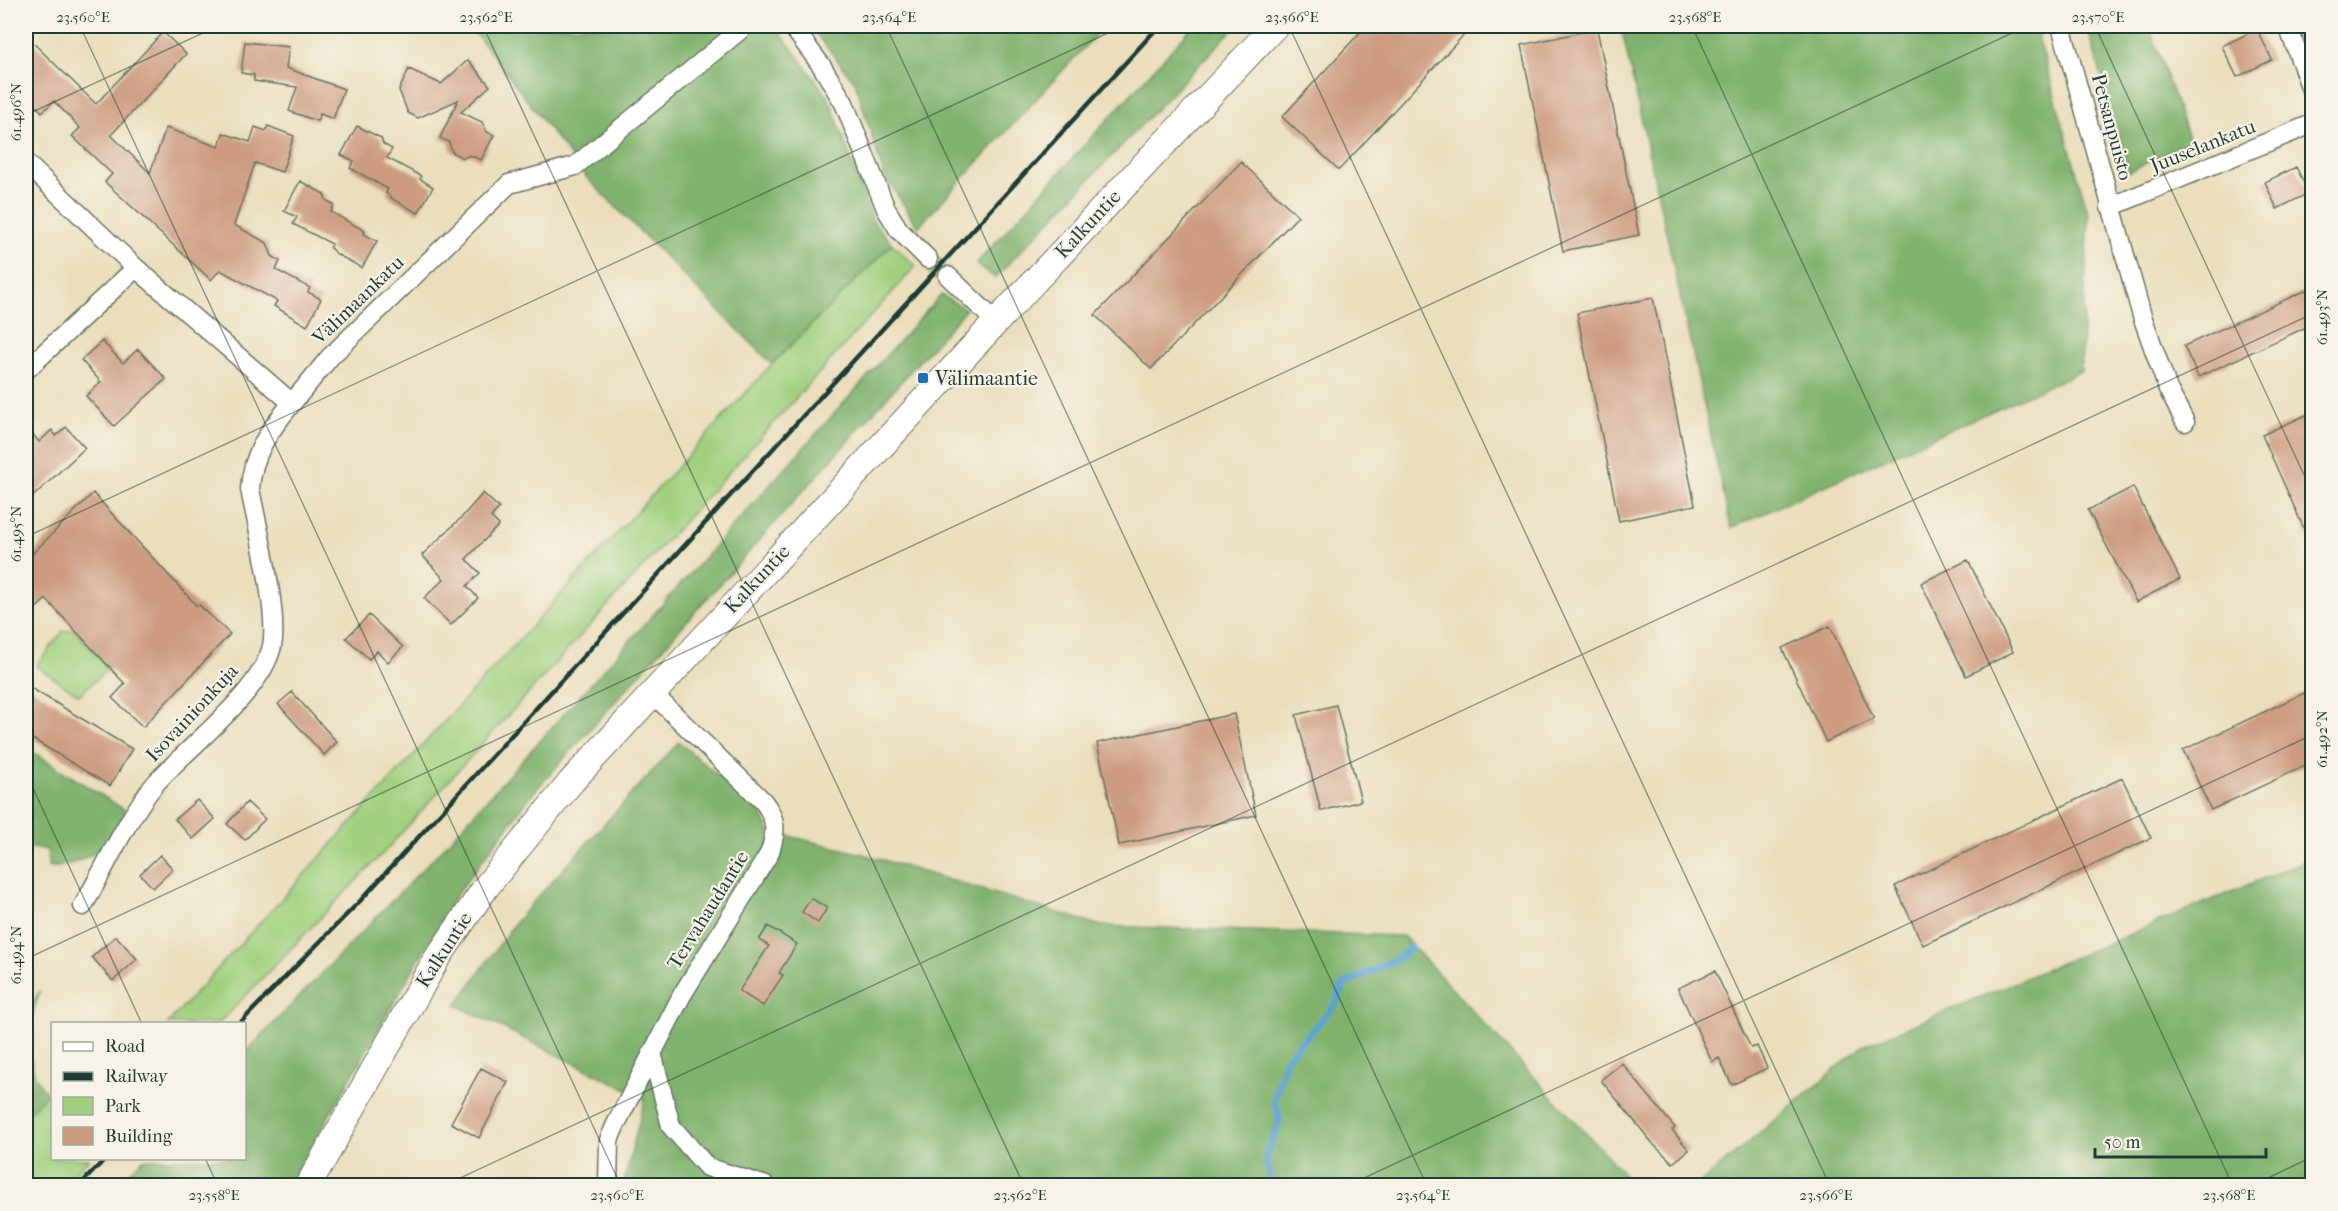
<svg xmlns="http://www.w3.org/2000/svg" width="2338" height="1211" viewBox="0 0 2338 1211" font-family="'IM FELL French Canon',serif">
  <rect width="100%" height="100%" fill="#f7f3e8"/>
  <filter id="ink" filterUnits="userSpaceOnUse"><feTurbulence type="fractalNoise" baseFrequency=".0167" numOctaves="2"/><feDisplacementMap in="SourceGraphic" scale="12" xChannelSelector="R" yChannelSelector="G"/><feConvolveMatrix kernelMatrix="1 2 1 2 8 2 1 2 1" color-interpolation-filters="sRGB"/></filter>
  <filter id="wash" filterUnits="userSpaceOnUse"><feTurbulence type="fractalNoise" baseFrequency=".008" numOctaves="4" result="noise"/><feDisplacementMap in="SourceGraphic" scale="24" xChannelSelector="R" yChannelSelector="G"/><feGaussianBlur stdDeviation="1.35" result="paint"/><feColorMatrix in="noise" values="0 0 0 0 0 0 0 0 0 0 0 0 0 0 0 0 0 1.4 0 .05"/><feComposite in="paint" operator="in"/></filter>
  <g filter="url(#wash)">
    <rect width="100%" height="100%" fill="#eadebb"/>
    <!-- green -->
    <path fill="#a1d07e" stroke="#608659" stroke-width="1.5" d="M 892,244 L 916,266 L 386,850 L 219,1023 L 167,1024 L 772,364 Z
      M 74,630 L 109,668 L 79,695 L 36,666 L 63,631 Z
      M 47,1094 L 52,1097 L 52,1158 L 89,1159 L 62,1185 L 26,1186 L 26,1115 Z"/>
    <!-- forest -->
    <path fill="#80b26d" stroke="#507850" stroke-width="1.5" d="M 470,26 L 775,26 L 829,98 L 873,221 L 892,244 L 772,364 L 587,178 Z
      M 810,26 L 1104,26 L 918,227 L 884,175 L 855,82 Z
      M 1193,26 L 1236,26 L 995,278 L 976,264 Z
      M 1621,26 L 2035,26 L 2089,216 L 2081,371 L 1731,528 Z
      M 2087,26 L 2149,26 L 2189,141 L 2129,172 Z
      M 941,295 L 966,309 L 534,792 L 456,895 L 289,1185 L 117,1185 L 143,1159 L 244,1158 L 245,1053 L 445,846 Z
      M 679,742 L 761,813 L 769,831 L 863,854 L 1102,926 L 1403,936 L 1634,1185 L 782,1186 L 747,1176 L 743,1185 L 623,1185 L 645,1098 L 456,1005 L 517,920 Z
      M 26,748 L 125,810 C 120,821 114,836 106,844 C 94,856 64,869 48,867 L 47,849 L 26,848 Z
      M 2312,858 L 2312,1185 L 1698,1185 L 1863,1046 Z
      M 40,991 L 26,1035 L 26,1012 Z
      M 26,1042 L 35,1076 L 47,1094 L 26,1115 Z"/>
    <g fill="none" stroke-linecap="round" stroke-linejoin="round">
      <!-- stream -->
      <path stroke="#5aa2d1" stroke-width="7" d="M 1271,1186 L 1266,1156 L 1280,1120 L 1274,1100 L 1286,1059 L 1336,1004 L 1343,985 L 1399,958 L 1411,947"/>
    </g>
    <g id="blocks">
      <!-- building -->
      <path fill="#cd9c80" d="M 1366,26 L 1472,26 L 1339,170 L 1282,117 Z
        M 1597,29 L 1639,235 L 1563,251 L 1521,45 Z
        M 2257,29 L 2272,60 L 2237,77 L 2222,46 Z
        M 163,32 L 186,54 L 111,135 L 150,173 L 166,128 L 219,147 L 223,133 L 250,142 L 255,127 L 266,131 L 268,126 L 294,136 L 282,172 L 255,163 L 234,225 L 267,243 L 272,256 L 280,261 L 276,270 L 310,288 L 308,292 L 321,299 L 307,326 L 274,306 L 277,301 L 220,270 L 211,280 L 105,182 L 112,174 L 72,136 L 80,128 L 54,101 L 42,112 L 26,96 L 26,36 L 96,104 Z
        M 245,42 L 289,47 L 286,68 L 344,89 L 333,119 L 320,114 L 317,121 L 289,111 L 297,87 L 254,81 L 254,75 L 241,73 Z
        M 468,60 L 490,86 L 461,112 L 482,122 L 487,132 L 494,135 L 481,160 L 470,155 L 463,158 L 452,152 L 449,142 L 440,138 L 458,100 L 418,118 L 408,113 L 399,90 L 409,69 L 441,84 Z
        M 357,126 L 381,138 L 383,144 L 392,149 L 387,158 L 421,176 L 420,179 L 433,187 L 418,213 L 394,200 L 386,193 L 388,189 L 350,168 L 354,161 L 341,155 Z
        M 1241,162 L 1298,216 L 1151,369 L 1095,315 Z
        M 2296,167 L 2309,193 L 2277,209 L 2265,182 Z
        M 300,181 L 324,194 L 326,200 L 334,205 L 331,212 L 365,231 L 364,234 L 377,241 L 362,268 L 338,255 L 330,248 L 332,244 L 293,224 L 297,217 L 284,211 Z
        M 2313,287 L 2313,324 L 2198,377 L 2184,346 Z
        M 1653,298 L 1695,505 L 1619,521 L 1577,313 Z
        M 102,341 L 123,363 L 138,349 L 166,379 L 114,426 L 86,396 L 101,382 L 81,360 Z
        M 2313,412 L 2313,549 L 2262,435 Z
        M 26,426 L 39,442 L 52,430 L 56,436 L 66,427 L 85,448 L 26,503 Z
        M 2133,487 L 2180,579 L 2136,602 L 2088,510 Z
        M 93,493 L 197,606 L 199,605 L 230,634 L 143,727 L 112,698 L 125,684 L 46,599 L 26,618 L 26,560 Z
        M 483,493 L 499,508 L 491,517 L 499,525 L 466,559 L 480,573 L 467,586 L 478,598 L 451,625 L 424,598 L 444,579 L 422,555 L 462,517 Z
        M 1968,560 L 2013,652 L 1966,676 L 1921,583 Z
        M 369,615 L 403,647 L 388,662 L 377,651 L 369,659 L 346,638 Z
        M 1830,626 L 1874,719 L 1826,742 L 1782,648 Z
        M 26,685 L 132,749 L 110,786 L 26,735 Z
        M 2313,689 L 2313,762 L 2211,810 L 2183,750 Z
        M 292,692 L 337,742 L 324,755 L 278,704 Z
        M 1336,705 L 1361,801 L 1321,811 L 1296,715 Z
        M 1234,714 L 1256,815 L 1119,845 L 1097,743 Z
        M 2122,778 L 2151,838 L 1923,945 L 1895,886 Z
        M 197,800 L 215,819 L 193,839 L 175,819 Z
        M 247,802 L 265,819 L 245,840 L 227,824 Z
        M 160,855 L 173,869 L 153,888 L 140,874 Z
        M 811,898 L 827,908 L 818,923 L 802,912 Z
        M 768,926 L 797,944 L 779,973 L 783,975 L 763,1006 L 739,991 L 769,946 L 759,940 Z
        M 116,936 L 137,959 L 113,981 L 92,957 Z
        M 1715,971 L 1751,1048 L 1757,1046 L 1767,1068 L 1732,1085 L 1719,1058 L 1712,1062 L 1678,988 Z
        M 1622,1063 L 1675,1128 L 1672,1130 L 1689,1150 L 1673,1163 L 1654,1145 L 1601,1080 Z
        M 481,1068 L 508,1082 L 479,1138 L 451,1123 Z"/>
    </g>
  </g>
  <g filter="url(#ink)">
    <use href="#blocks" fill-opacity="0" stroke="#667563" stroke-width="1.5"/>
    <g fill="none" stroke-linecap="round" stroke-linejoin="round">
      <!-- street-tunnel -->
      <path stroke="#c1bea0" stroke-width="18" stroke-dasharray="18 9" stroke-linecap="butt" d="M 928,259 L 948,276"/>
      <defs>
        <path id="street" d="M 792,26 L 821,65 L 844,103 L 886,209 L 899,230 L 928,259
          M 2061,26 L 2142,316 L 2168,389 L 2185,422
          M 2288,26 L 2312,92
          M 26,163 L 136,268 L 292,403 L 330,357 L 509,184 L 575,166 L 745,26
          M 2110,207 L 2312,124
          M 948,276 L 996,322
          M 26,370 L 136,268
          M 83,906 C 106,866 126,820 155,784 C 187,747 261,694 272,646 C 279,612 257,526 250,489 C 252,453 270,430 292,403
          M 652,1053 L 671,1126 L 707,1167 L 766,1186
          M 608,1186 L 609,1140 L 616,1124 L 682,995 L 769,854 C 777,833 777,819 763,801 L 651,692"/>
        <path id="secondary" d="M 308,1186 L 436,960 L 486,887 L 571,782 L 996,322 L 1275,26"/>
      </defs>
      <!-- street casing -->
      <use href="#street" stroke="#667563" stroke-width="21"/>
      <!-- secondary casing -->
      <use href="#secondary" stroke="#667563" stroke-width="28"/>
      <!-- street -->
      <use href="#street" stroke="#fff" stroke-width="18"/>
      <!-- secondary -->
      <use href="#secondary" stroke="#fff" stroke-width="26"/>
      <!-- rail -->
      <path stroke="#1f3d34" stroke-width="4.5" d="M 239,1024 L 361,900 L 1159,26
        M 79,1186 L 106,1158"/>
    </g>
  </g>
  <!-- ticks -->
  <path fill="none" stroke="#1f3d34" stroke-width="1.5" stroke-opacity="0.45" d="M 80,26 L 621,1186M 483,26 L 1024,1186M 886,26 L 1427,1186M 1289,26 L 1830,1186M 1692,26 L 2233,1186M 2095,26 L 2312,492M 26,115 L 218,26M 26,537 L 1123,26M 26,773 L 142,1024M 26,959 L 2027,26M 205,1158 L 218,1186M 443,1186 L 2312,314M 1347,1186 L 2312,735M 2251,1186 L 2312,1157"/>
  <!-- markers -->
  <rect fill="#1f6fb2" stroke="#f7f3e8" stroke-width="2" x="917" y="372" width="12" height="12" rx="3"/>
  <g text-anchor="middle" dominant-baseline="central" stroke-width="4.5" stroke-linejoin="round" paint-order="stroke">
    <!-- street labels -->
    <g font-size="20" fill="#1f3d34" stroke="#f7f3e8">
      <text transform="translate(2112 127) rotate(75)">Petsanpuisto</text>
      <text transform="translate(2203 146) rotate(-22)">Juuselankatu</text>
      <text transform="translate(1088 224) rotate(-47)">Kalkuntie</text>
      <text transform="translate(358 300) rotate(-44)">Välimaankatu</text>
      <text transform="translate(757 579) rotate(-47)">Kalkuntie</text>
      <text transform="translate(192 713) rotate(-47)">Isovainionkuja</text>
      <text transform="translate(708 910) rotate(-58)">Tervahaudantie</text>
      <text transform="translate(444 950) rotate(-57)">Kalkuntie</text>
    </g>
    <!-- poi labels -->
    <g font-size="20" fill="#1f3d34" stroke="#f7f3e8" text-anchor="start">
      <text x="935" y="378">Välimaantie</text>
    </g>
  </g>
  <!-- margin -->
  <rect width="2338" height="1211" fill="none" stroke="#f7f3e8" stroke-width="66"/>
  <!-- legend -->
  <rect x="51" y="1022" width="195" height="138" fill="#f7f3e8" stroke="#a1aaa0" stroke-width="1.5"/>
  <rect x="63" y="1042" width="30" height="9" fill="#ffffff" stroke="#a1aaa0" stroke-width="1.5"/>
  <text x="105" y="1052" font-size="18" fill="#1f3d34">Road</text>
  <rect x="63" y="1072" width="30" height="9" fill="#1f3d34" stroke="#a1aaa0" stroke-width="1.5"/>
  <text x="105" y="1082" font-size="18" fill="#1f3d34">Railway</text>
  <rect x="63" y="1097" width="30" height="18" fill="#a1d07e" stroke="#a1aaa0" stroke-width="1.5"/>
  <text x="105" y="1112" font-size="18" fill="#1f3d34">Park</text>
  <rect x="63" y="1127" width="30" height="18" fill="#cd9c80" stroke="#a1aaa0" stroke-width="1.5"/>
  <text x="105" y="1142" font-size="18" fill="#1f3d34">Building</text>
  <!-- scale -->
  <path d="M2095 1148v9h171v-9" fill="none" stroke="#1f3d34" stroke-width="3"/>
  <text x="2104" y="1148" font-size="18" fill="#1f3d34" stroke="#f7f3e8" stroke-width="4.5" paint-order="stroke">50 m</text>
  <rect x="33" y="33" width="2272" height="1145" fill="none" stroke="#1f3d34" stroke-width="2"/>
  <g font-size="15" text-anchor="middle" fill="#1f3d34">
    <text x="83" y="22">23.560°E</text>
    <text x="486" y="22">23.562°E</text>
    <text x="889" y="22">23.564°E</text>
    <text x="1292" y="22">23.566°E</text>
    <text x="1695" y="22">23.568°E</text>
    <text x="2098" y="22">23.570°E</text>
    <text transform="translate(16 112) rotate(-90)" y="5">61.496°N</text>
    <text transform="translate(2322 317) rotate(-90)" y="5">61.493°N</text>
    <text transform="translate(16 534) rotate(-90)" y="5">61.495°N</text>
    <text transform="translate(2322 739) rotate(-90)" y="5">61.492°N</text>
    <text transform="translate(16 955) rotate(-90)" y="5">61.494°N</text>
    <text x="214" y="1200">23.558°E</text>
    <text x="617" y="1200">23.560°E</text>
    <text x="1020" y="1200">23.562°E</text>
    <text x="1423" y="1200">23.564°E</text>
    <text x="1826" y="1200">23.566°E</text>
    <text x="2229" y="1200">23.568°E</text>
  </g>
</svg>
